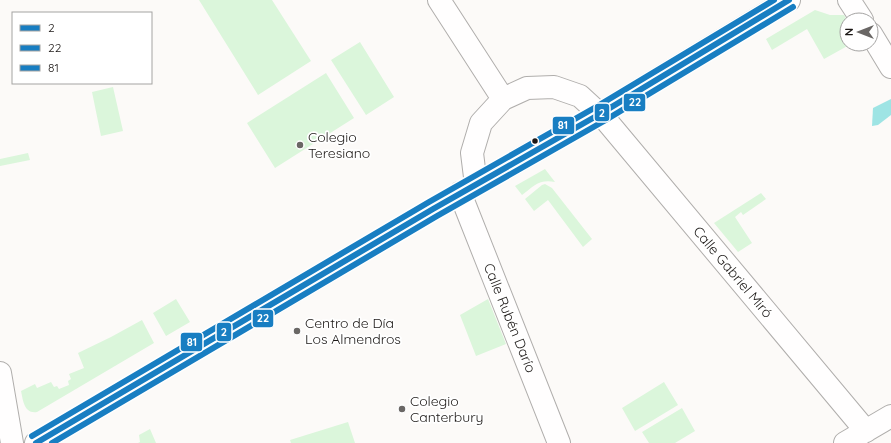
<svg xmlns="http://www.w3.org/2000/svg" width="891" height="443" viewBox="0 0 891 443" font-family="Quicksand,sans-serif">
  <rect width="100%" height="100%" fill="#fcfaf8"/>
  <!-- green -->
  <path fill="#dbf6db" d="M 199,0 L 272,0 L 311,61 L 258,95 Z
    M 815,10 L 830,15 L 844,15 L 847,20 L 847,44 L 851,44 L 824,59 L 807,29 L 772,50 L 766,39 Z
    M 360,42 L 394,97 L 366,115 L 331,60 Z
    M 326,73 L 354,118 L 275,168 L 247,123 Z
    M 113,87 L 123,131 L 101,136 L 92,92 Z
    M 28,153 L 30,160 L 0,166 L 0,159 Z
    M 545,169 L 555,182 C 539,179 534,186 522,195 L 515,186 Z
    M 545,184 L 552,188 L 592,239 L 583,247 L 548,200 L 534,211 L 525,199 L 542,185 Z
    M 761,193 L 766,199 L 743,215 L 741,212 L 735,217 L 752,243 L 738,252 L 714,223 Z
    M 176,299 L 190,322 L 166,336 L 153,313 Z
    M 488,299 L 506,344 L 476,356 L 460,315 Z
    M 142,320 L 154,343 L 37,412 C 24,414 23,400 21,391 L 35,384 L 37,388 L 51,382 L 54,387 L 57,386 L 59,389 L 69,385 L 68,381 L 71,379 L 69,374 L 84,368 L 78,353 L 111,337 Z
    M 664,382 L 678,405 L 635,431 L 622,408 Z
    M 682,408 L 695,431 L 675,443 L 649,443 L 642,432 Z
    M 348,422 L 355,443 L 291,443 L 290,440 Z
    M 150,429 L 156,443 L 138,443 L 140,442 L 139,435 Z"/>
  <!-- water -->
  <path fill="#9ee4e4" d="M 891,99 L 891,115 L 878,125 L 872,126 L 873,108 Z"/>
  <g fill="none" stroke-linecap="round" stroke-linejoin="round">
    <defs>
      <path id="minor" d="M 439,0 L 503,99
        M 849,0 L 862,20
        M 871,34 L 891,67
        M 476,185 L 472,153 L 481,123 L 503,99 L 527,88 L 554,87 L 580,96 L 605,119 L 866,431
        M 460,193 L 559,443
        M 0,373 L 12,443
        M 36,443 L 433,209 L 600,114 L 789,0
        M 845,443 L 891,416"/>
    </defs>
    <!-- minor casing -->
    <use href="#minor" stroke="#b0aeac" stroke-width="24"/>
    <!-- minor -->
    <use href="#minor" stroke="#fffefe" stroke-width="22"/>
    <defs>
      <path id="bus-1" d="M 36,443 L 433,209 L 600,114 L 789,0"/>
      <path id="bus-2" d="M 52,443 L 437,216 L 604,121 L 793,7"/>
      <path id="bus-3" d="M 32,436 L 429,202 L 596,107 L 774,0"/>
    </defs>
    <!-- bus-1 casing -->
    <use href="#bus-1" stroke="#fff" stroke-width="9"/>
    <!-- bus-2 casing -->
    <use href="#bus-2" stroke="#fff" stroke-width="9"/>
    <!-- bus-3 casing -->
    <use href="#bus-3" stroke="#fff" stroke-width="9"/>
    <!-- bus-1 -->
    <use href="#bus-1" stroke="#187ec2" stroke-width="6"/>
    <!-- bus-2 -->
    <use href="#bus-2" stroke="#187ec2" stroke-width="6"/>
    <!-- bus-3 -->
    <use href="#bus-3" stroke="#187ec2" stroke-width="6"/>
  </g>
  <!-- markers -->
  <circle fill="#1c1816" stroke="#fff" stroke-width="1.5" cx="535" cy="141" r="3.5"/>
  <g fill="#6a6765" stroke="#fff" stroke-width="1.5">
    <circle cx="300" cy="145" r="4"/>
    <circle cx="297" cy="331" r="4"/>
    <circle cx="402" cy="409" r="4"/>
  </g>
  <g text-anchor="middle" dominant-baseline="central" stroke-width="3.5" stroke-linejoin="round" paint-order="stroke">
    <!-- poi labels -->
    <g font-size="14" fill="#1c1816" stroke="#fff" text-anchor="start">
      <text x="308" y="137">Colegio<tspan x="308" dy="16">Teresiano</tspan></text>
      <text x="305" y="323">Centro de Día<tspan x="305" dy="16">Los Almendros</tspan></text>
      <text x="410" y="401">Colegio<tspan x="410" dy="16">Canterbury</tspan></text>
    </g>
    <!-- street labels -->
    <g font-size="14" fill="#1c1816" stroke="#fff">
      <text transform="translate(733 272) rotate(50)">Calle Gabriel Miró</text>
      <text transform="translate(510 318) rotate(68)">Calle Rubén Darío</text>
    </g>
  </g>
  <g stroke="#fff" stroke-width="1.5">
    <rect x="623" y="93" width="23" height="19" rx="4" fill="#187ec2"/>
    <rect x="594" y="103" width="16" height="19" rx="4" fill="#187ec2"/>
    <rect x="552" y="116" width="23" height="19" rx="4" fill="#187ec2"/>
    <rect x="252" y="309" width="22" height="19" rx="4" fill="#187ec2"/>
    <rect x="216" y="322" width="16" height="20" rx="4" fill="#187ec2"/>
    <rect x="180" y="332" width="23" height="20" rx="4" fill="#187ec2"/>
  </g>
  <g font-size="11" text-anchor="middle" font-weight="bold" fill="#fff">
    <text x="635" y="106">22</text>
    <text x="602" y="117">2</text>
    <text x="563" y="129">81</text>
    <text x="263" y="322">22</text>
    <text x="224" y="336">2</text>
    <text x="192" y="346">81</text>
  </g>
  <!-- legend -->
  <rect x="12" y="12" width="140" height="72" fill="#ffffff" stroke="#a4a3a2"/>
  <rect x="20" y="25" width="20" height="6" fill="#187ec2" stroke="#a4a3a2"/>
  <text x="48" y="32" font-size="12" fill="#1c1816">2</text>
  <rect x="20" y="45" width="20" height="6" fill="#187ec2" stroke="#a4a3a2"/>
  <text x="48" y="52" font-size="12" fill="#1c1816">22</text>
  <rect x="20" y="65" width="20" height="6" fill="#187ec2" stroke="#a4a3a2"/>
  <text x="48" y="72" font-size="12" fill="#1c1816">81</text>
  <!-- north arrow -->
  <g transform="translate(859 32) rotate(270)"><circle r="19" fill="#ffffff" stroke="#a4a3a2"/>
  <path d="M0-3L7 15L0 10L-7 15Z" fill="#6a6765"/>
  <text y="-6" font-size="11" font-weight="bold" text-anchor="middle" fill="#1c1816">N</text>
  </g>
</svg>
